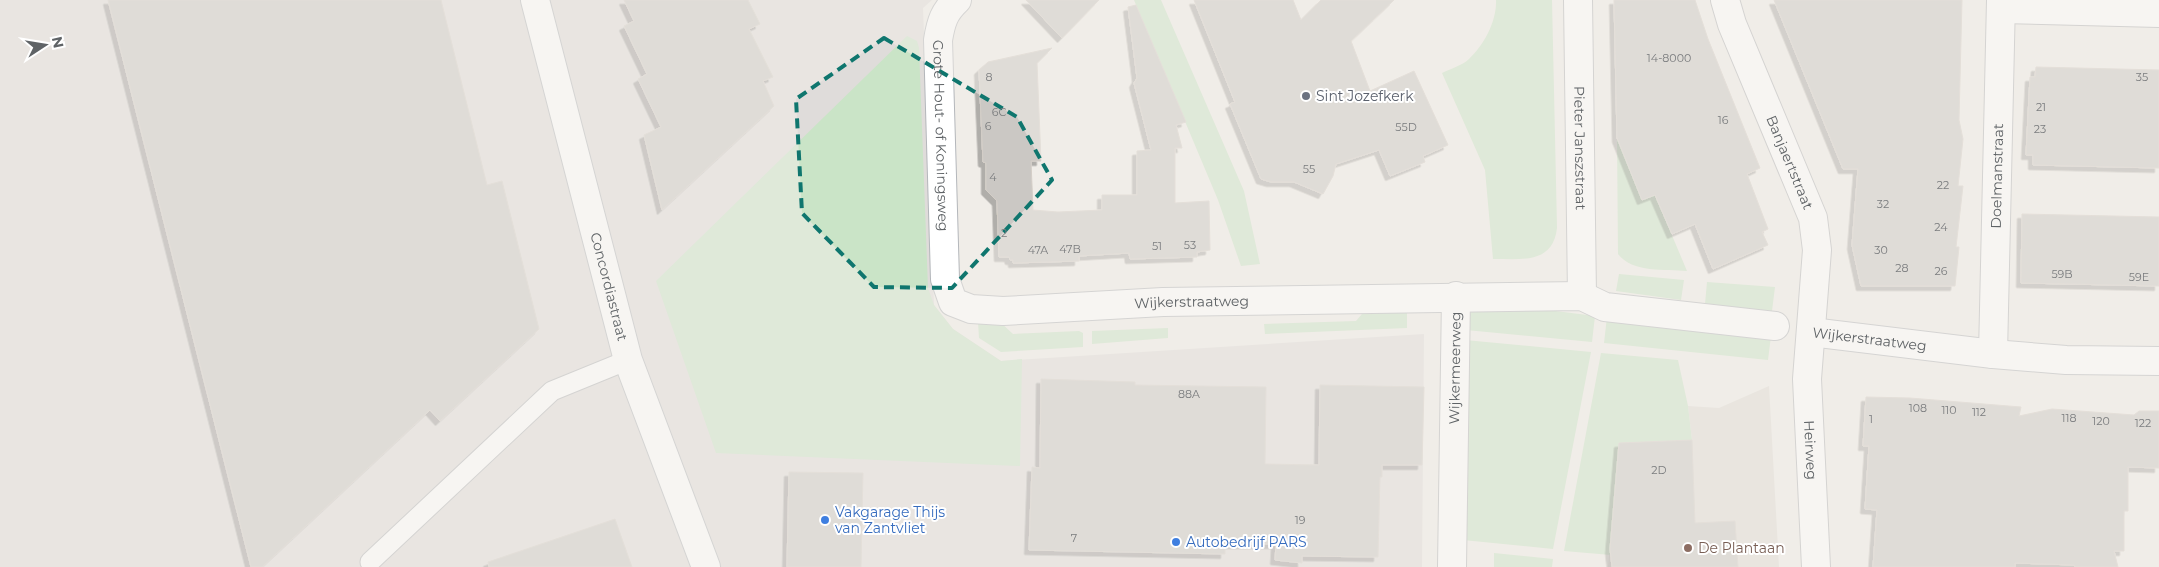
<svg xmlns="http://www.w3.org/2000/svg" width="2159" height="567" viewBox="0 0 2159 567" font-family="Montserrat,sans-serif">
  <defs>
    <filter id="shadow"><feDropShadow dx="-4.5" dy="4.5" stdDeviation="0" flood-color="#0004"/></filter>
  </defs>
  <rect width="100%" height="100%" fill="#f0ede8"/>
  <!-- industrial -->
  <path fill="#dfdcda" d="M 0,0 L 932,0 L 923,8 L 934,305 L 953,329 L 1001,361 L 1424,334 L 1422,567 L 0,567 Z"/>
  <!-- education -->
  <path fill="#dfdcd6" d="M 1769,386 L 1779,567 L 1608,567 L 1619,443 L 1692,440 L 1688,406 L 1719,408 Z"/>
  <!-- green -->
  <path fill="#cae4c7" d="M 1134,0 L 1161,0 L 1244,191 L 1260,264 L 1241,266 L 1218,200 Z
    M 1496,0 L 1552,0 L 1557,228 C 1553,264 1522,259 1493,259 L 1485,170 L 1442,73 C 1450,69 1463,65 1469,59 C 1484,45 1497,21 1496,0 Z
    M 907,36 L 917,41 L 919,48 L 928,288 L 934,305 L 953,329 L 1001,361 L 1022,359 L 1020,466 L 716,453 L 656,281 Z
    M 1617,138 L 1642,200 L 1655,195 L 1687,271 C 1666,269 1632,273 1618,254 Z
    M 1619,274 L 1684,280 L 1681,300 L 1616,291 Z
    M 1707,282 L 1775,287 L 1772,311 L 1705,304 Z
    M 1493,303 L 1595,316 L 1592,342 L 1466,330 C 1470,307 1471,310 1493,303 Z
    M 1407,306 L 1407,328 L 1265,334 L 1264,324 L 1356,321 L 1367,308 Z
    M 1607,317 L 1771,336 L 1768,360 L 1604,343 Z
    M 999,321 L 1013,334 L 1079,331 L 1083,333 L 1083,347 L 1001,352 L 979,338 L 978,322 Z
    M 1168,328 L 1168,338 L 1092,344 L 1092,331 Z
    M 1465,340 L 1591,352 L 1553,549 L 1463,540 Z
    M 1601,353 L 1678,360 L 1688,406 L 1692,440 L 1619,443 L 1611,555 L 1564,551 Z
    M 1494,553 L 1553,559 L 1552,567 L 1494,567 Z"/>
  <!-- building -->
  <path fill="#cbc8c4" stroke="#d4cec7" filter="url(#shadow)" d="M 108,0 L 441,0 L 487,185 L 502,181 L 539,329 L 440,421 L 430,410 L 262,567 L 251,567 Z
    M 624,0 L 748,0 L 760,24 L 749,29 L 773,77 L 763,81 L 774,106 L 662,210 L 644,135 L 661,127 L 638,79 L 647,74 L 624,26 L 634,21 Z
    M 1026,0 L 1099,0 L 1062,38 Z
    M 1194,0 L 1293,0 L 1301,20 L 1321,0 L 1394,0 L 1351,41 L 1370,91 L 1414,71 L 1448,145 L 1423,156 L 1425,162 L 1390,176 L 1379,150 L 1336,164 L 1333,176 L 1323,194 L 1294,182 L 1271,182 L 1261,179 L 1230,104 L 1235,102 Z
    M 1614,0 L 1695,0 L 1708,39 L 1760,168 L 1747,174 L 1768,229 L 1762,232 L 1768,245 L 1713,269 L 1695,224 L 1672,234 L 1655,195 L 1642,200 L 1617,138 Z
    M 1774,0 L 1962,0 L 1959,120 L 1963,139 L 1958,186 L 1963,186 L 1956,247 L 1959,247 L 1955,286 L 1861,286 L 1852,245 L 1858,169 L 1843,169 Z
    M 1136,5 L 1186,122 L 1176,125 L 1182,148 L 1175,148 L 1175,203 L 1209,201 L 1210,250 L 1197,252 L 1197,257 L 1130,259 L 1129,253 L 1079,256 L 1079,261 L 1013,263 L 1013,260 L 1010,260 L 1009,257 L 999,257 L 997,201 L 986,190 L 986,163 L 983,162 L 979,70 L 988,62 L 1052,48 L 1037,63 L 1041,161 L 1031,161 L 1033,210 L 1058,212 L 1102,210 L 1102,195 L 1137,195 L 1137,151 L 1151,150 L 1134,83 L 1137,78 L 1128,7 Z
    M 2036,67 L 2159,70 L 2159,168 L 2033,165 L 2033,155 L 2026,155 L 2030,77 L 2035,77 Z
    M 2022,214 L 2159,217 L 2159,286 L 2021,283 Z
    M 1041,379 L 1135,382 L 1135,385 L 1266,387 L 1265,464 L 1319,465 L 1320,385 L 1424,387 L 1422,465 L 1382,465 L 1382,477 L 1380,477 L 1378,557 L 1302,556 L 1302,563 L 1275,560 L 1276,544 L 1225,544 L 1225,554 L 1029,550 L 1032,467 L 1040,468 Z
    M 1866,397 L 1910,398 L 2021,407 L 2019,416 L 2052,409 L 2134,415 L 2139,411 L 2159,411 L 2159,468 L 2128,467 L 2128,511 L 2124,511 L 2124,551 L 2114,551 L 2118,567 L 2075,567 L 2074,565 L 2015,563 L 2015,567 L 1873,567 L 1877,510 L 1865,509 L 1869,446 L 1863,446 Z
    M 1692,440 L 1695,523 L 1735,521 L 1738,567 L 1612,567 L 1610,549 L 1619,443 Z
    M 789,472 L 863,473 L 861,567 L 787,567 Z
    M 615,519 L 632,567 L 489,567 L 488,562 Z"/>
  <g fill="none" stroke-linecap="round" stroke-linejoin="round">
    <defs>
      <path id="lane" d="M 370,562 L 552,391 L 628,360"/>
      <g id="street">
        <path id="s1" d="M 1578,0 L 1582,296"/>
        <path id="s2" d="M 1725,0 L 1732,24 L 1813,218 L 1817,250 L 1807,379 L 1816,567"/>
        <path d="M 2001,9 L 2159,13"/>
        <path id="s3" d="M 1993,354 L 2001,0"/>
        <path id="s4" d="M 1452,567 L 1456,296"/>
      </g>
      <g id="secondary">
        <path id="s5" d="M 535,0 L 628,360 L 706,567"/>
        <path id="s6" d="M 957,0 C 944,12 941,22 938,40 L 945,279 L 953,302 L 971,309 L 1003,311 L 1163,302 L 1582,296 L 1605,307 L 1775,326"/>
        <path id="s7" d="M 1811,332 L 1993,354 L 2066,360 L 2159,361"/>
      </g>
    </defs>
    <!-- lane casing -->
    <use href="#lane" stroke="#b3b5b8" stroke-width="21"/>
    <!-- street casing -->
    <use href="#street" stroke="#b3b5b8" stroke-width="30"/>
    <!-- secondary casing -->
    <use href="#secondary" stroke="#b4b7bb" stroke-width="30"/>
    <!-- lane -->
    <use href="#lane" stroke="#fff" stroke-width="19"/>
    <!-- street -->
    <use href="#street" stroke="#fff" stroke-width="28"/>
    <!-- secondary -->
    <use href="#secondary" stroke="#fff" stroke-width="28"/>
  </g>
  <!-- marked area -->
  <path d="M0 0H2159V567H0ZM 884,38 L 1017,117 L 1052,180 L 952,288 L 874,287 L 802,213 L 796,99 Z" fill="#f0ede8" fill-opacity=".55" fill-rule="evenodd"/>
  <path fill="none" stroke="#0f766e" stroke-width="4" stroke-dasharray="10 6" stroke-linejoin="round" d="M 884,38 L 1017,117 L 1052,180 L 952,288 L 874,287 L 802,213 L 796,99 Z"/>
  <!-- markers -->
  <circle fill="#6b7280" stroke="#fff" stroke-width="2" cx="1306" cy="96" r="5"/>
  <g fill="#3f7fe0" stroke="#fff" stroke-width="2">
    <circle cx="825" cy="520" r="5"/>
    <circle cx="1176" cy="542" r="5"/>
  </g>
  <circle fill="#8d6e63" stroke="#fff" stroke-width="2" cx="1688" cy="548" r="5"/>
  <g text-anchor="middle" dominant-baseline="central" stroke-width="4" stroke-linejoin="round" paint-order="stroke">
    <!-- number labels -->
    <g font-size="11" fill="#7a7c7e">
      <text x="1669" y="58">14-8000</text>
      <text x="989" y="77">8</text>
      <text x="2142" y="77">35</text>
      <text x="2041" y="107">21</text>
      <text x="999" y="112">6C</text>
      <text x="1723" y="120">16</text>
      <text x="988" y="126">6</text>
      <text x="1406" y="127">55D</text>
      <text x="2040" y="129">23</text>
      <text x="1309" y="169">55</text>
      <text x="993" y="177">4</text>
      <text x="1943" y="185">22</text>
      <text x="1883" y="204">32</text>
      <text x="1941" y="227">24</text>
      <text x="1004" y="233">2</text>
      <text x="1190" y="245">53</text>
      <text x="1157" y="246">51</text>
      <text x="1070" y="249">47B</text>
      <text x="1038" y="250">47A</text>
      <text x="1881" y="250">30</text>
      <text x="1902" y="268">28</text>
      <text x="1941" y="271">26</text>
      <text x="2062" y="274">59B</text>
      <text x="2139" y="277">59E</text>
      <text x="1189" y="394">88A</text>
      <text x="1918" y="408">108</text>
      <text x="1949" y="410">110</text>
      <text x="1979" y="412">112</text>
      <text x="2069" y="418">118</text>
      <text x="1871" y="419">1</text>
      <text x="2101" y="421">120</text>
      <text x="2143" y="423">122</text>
      <text x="1659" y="470">2D</text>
      <text x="1300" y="520">19</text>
      <text x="1074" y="538">7</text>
    </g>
    <!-- worship labels -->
    <g font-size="14" fill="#5b616d" stroke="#fff" text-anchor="start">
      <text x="1316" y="96">Sint Jozefkerk</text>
    </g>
    <!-- street labels -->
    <g font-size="14" fill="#5f6366" stroke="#fff">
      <text stroke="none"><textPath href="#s6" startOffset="141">Grote Hout- of Koningsweg</textPath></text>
      <text stroke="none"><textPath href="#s1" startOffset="148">Pieter Janszstraat</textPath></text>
      <text stroke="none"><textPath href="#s2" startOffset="175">Banjaertstraat</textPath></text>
      <text stroke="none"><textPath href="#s3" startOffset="178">Doelmanstraat</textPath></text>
      <text stroke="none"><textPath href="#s5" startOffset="296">Concordiastraat</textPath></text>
      <text stroke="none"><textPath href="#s6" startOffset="549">Wijkerstraatweg</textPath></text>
      <text stroke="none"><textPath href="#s7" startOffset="59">Wijkerstraatweg</textPath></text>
      <text stroke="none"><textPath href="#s4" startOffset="199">Wijkermeerweg</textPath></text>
      <text stroke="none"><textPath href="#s2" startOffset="468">Heirweg</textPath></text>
    </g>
    <!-- shop labels -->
    <g font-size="14" fill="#366cbe" stroke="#fff" text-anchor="start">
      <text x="835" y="512">Vakgarage Thijs<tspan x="835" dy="16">van Zantvliet</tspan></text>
      <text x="1186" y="542">Autobedrijf PARS</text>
    </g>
    <!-- education labels -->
    <g font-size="14" fill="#785e54" stroke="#fff" text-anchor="start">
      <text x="1698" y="548">De Plantaan</text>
    </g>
  </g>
  <!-- north arrow -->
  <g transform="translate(45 45) rotate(78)" stroke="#ffffff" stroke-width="4" paint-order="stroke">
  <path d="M0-4L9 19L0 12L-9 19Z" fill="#5f6366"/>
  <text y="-8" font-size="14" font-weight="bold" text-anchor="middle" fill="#5f6366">N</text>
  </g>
</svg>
